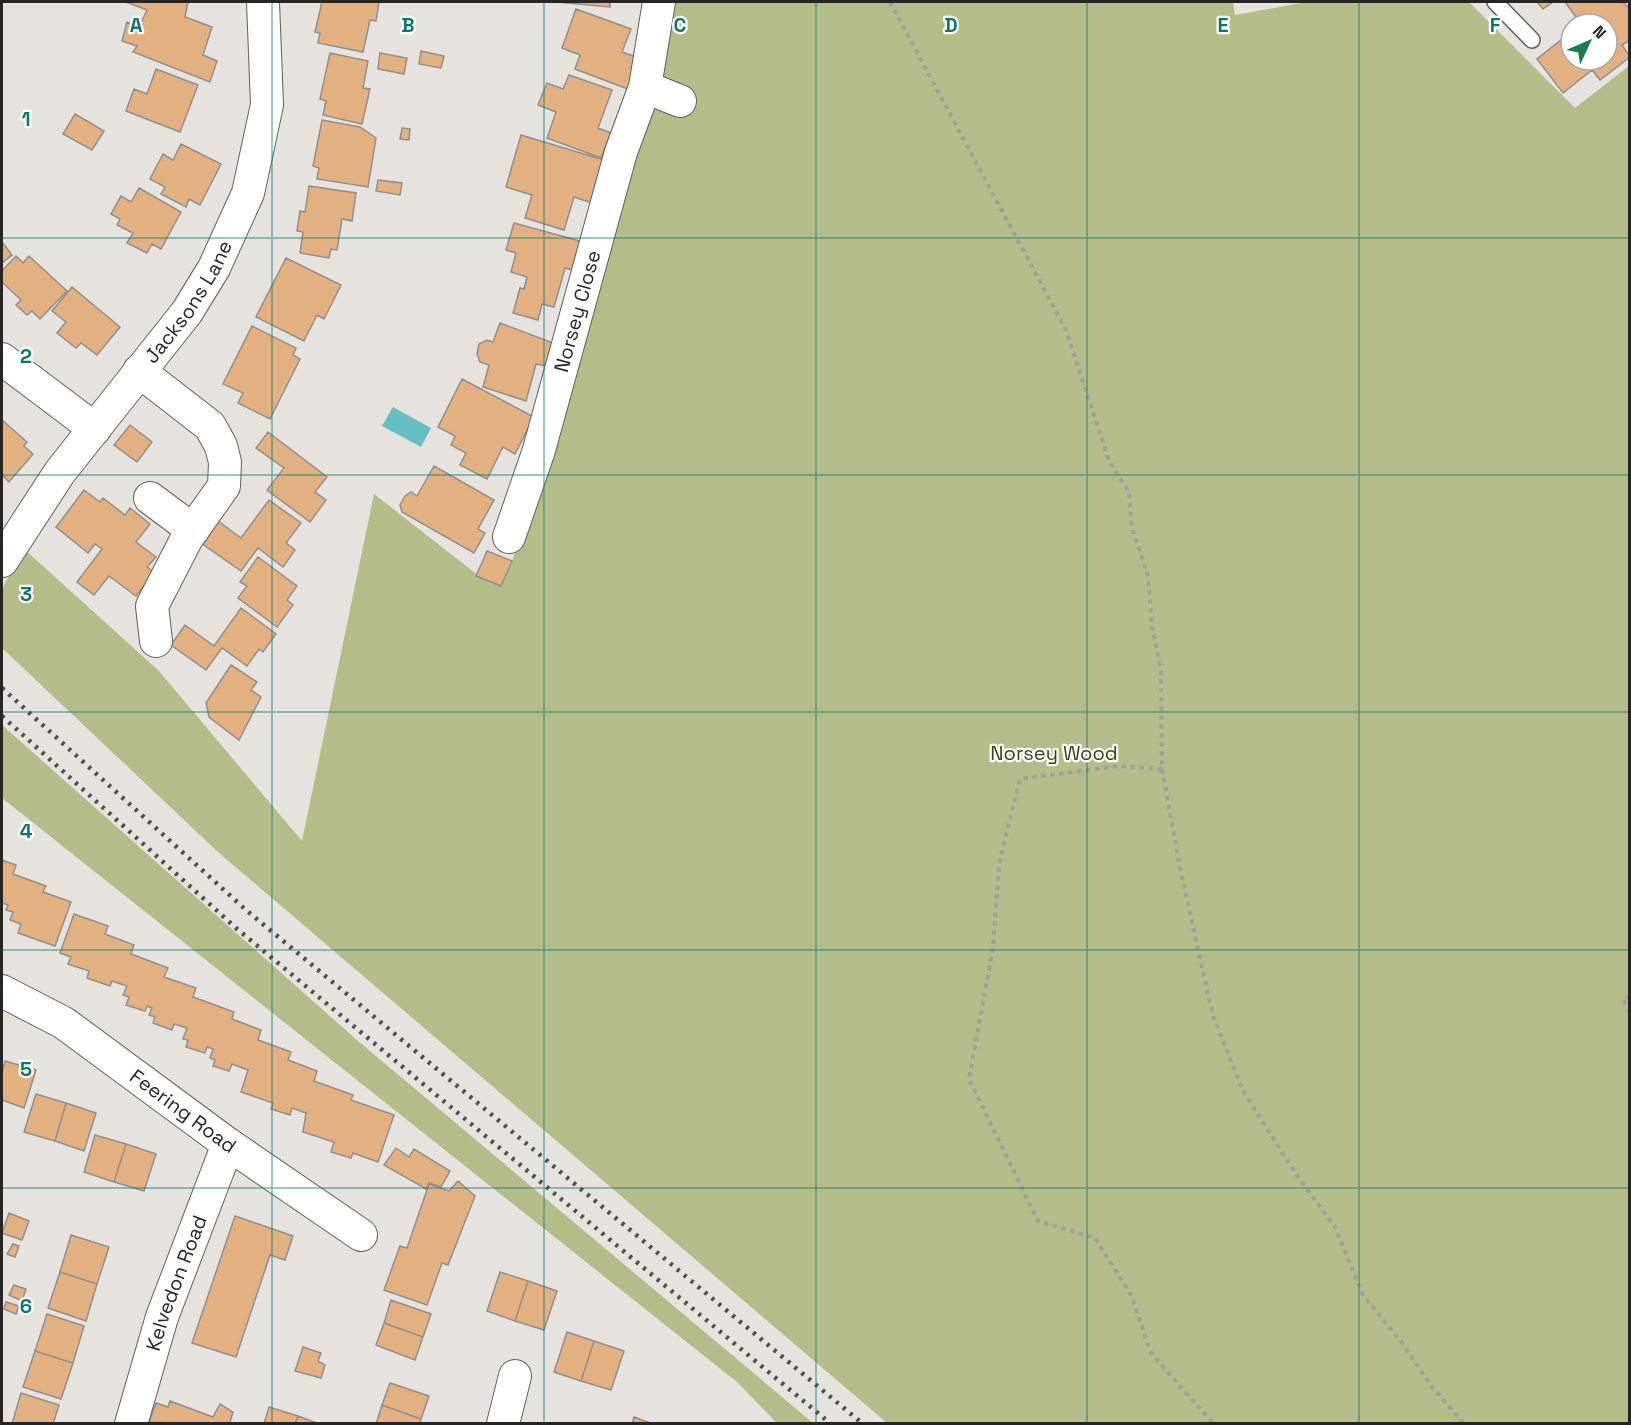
<svg xmlns="http://www.w3.org/2000/svg" width="1631" height="1425" viewBox="0 0 1631 1425" font-family="'Space Grotesk',sans-serif">
  <rect width="100%" height="100%" fill="#e6e3df"/>
  <!-- green -->
  <path fill="#b4bc89" d="M 669,2 L 1233,2 L 1235,15 L 1307,2 L 1469,2 L 1575,108 L 1629,66 L 1629,1423 L 887,1423 L 219,853 L 2,648 L 2,589 L 23,548 L 159,671 L 302,841 L 374,494 L 479,576 L 512,561 L 560,427 Z
    M 2,725 L 358,1041 L 813,1423 L 777,1423 L 737,1382 L 2,798 Z"/>
  <!-- water -->
  <path fill="#65bec3" d="M 393,407 L 431,428 L 421,447 L 382,426 Z"/>
  <!-- building -->
  <path fill="#e3b181" stroke="#928e8b" stroke-width="1.5" d="M 126,2 L 188,2 L 185,17 L 212,27 L 203,55 L 217,61 L 210,82 L 133,52 L 137,46 L 122,41 L 127,22 L 139,27 L 147,10 Z
    M 322,2 L 379,2 L 376,21 L 370,20 L 363,52 L 318,43 L 320,33 L 315,32 Z
    M 556,2 L 610,2 L 610,7 Z
    M 1537,2 L 1553,2 L 1543,9 Z
    M 1565,2 L 1623,2 L 1630,9 L 1630,40 L 1622,45 L 1630,57 L 1600,80 L 1592,70 L 1563,93 L 1537,59 L 1571,32 L 1571,60 L 1607,60 L 1607,24 L 1581,24 Z
    M 576,9 L 631,29 L 622,52 L 645,60 L 633,91 L 575,69 L 580,55 L 562,48 Z
    M 421,51 L 444,56 L 441,68 L 419,64 Z
    M 330,53 L 368,61 L 363,88 L 370,89 L 362,124 L 323,115 L 326,101 L 320,99 Z
    M 380,53 L 407,58 L 404,74 L 378,69 Z
    M 156,69 L 198,85 L 180,132 L 126,111 L 134,89 L 147,94 Z
    M 569,75 L 612,90 L 598,128 L 611,133 L 601,158 L 547,138 L 556,112 L 538,105 L 547,83 L 563,89 Z
    M 75,114 L 104,131 L 92,150 L 63,134 Z
    M 322,120 L 360,127 L 376,138 L 368,187 L 317,179 L 319,168 L 313,166 Z
    M 402,128 L 410,129 L 409,140 L 400,139 Z
    M 521,135 L 604,160 L 592,203 L 574,197 L 564,230 L 525,218 L 532,195 L 506,187 Z
    M 181,144 L 221,164 L 200,205 L 189,199 L 186,207 L 161,194 L 165,187 L 150,179 L 163,154 L 173,160 Z
    M 378,180 L 402,183 L 400,195 L 376,191 Z
    M 309,186 L 356,193 L 352,221 L 342,219 L 337,250 L 331,249 L 329,258 L 300,253 L 303,232 L 297,231 L 300,211 L 305,212 Z
    M 139,188 L 181,212 L 161,249 L 152,244 L 147,253 L 127,243 L 133,233 L 117,225 L 120,219 L 111,214 L 121,196 L 131,202 Z
    M 514,223 L 580,241 L 572,270 L 565,268 L 554,307 L 542,304 L 538,320 L 513,313 L 520,288 L 524,289 L 527,277 L 511,272 L 516,253 L 506,250 Z
    M 2,242 L 12,255 L 2,263 Z
    M 16,256 L 23,263 L 29,256 L 67,291 L 40,319 L 32,311 L 27,315 L 16,305 L 21,300 L 2,282 L 2,271 Z
    M 286,258 L 341,285 L 324,319 L 317,315 L 304,341 L 256,317 Z
    M 72,287 L 120,327 L 97,355 L 81,343 L 76,348 L 57,333 L 66,322 L 52,311 Z
    M 500,323 L 553,343 L 546,366 L 536,364 L 526,401 L 483,387 L 489,365 L 480,362 L 477,354 L 479,344 L 487,340 L 493,342 Z
    M 252,326 L 296,348 L 293,355 L 300,359 L 270,419 L 238,403 L 243,393 L 223,384 Z
    M 462,379 L 534,417 L 515,454 L 503,447 L 487,479 L 460,465 L 466,453 L 451,445 L 455,436 L 438,427 Z
    M 2,420 L 27,442 L 24,446 L 33,454 L 9,482 L 2,475 Z
    M 130,425 L 152,442 L 137,462 L 114,445 Z
    M 268,432 L 327,477 L 315,492 L 326,500 L 310,522 L 267,490 L 284,468 L 256,448 Z
    M 434,466 L 494,500 L 478,529 L 485,533 L 474,553 L 402,512 L 400,505 L 405,496 L 411,492 L 417,496 Z
    M 84,490 L 100,502 L 103,498 L 125,515 L 130,508 L 150,524 L 136,542 L 156,557 L 147,567 L 154,572 L 136,596 L 109,576 L 94,595 L 77,582 L 102,549 L 95,544 L 88,553 L 56,527 Z
    M 269,500 L 301,523 L 286,543 L 295,550 L 283,567 L 258,548 L 241,571 L 201,543 L 218,521 L 241,538 Z
    M 487,551 L 512,561 L 501,586 L 476,576 Z
    M 258,557 L 297,586 L 287,600 L 293,605 L 277,627 L 238,598 L 247,586 L 240,582 Z
    M 241,608 L 276,634 L 263,652 L 259,649 L 247,666 L 222,648 L 206,670 L 171,645 L 185,625 L 214,646 Z
    M 231,665 L 257,682 L 251,690 L 261,697 L 239,740 L 209,717 L 206,703 Z
    M 2,860 L 16,865 L 13,874 L 46,886 L 43,892 L 71,902 L 55,946 L 18,933 L 21,924 L 10,920 L 13,912 L 6,910 L 8,905 L 2,903 Z
    M 74,914 L 108,926 L 105,934 L 134,945 L 131,954 L 168,968 L 164,977 L 196,988 L 193,997 L 234,1012 L 232,1019 L 261,1030 L 258,1040 L 291,1052 L 288,1060 L 317,1071 L 314,1081 L 353,1095 L 351,1100 L 394,1115 L 378,1162 L 353,1153 L 351,1158 L 331,1152 L 334,1142 L 303,1132 L 306,1113 L 292,1108 L 290,1115 L 271,1109 L 273,1103 L 241,1092 L 248,1070 L 232,1064 L 229,1071 L 213,1066 L 215,1060 L 210,1058 L 213,1049 L 207,1047 L 205,1053 L 186,1047 L 188,1040 L 183,1039 L 187,1028 L 174,1024 L 172,1030 L 153,1023 L 155,1017 L 149,1015 L 152,1008 L 147,1006 L 145,1011 L 126,1005 L 129,997 L 123,995 L 127,986 L 112,981 L 110,986 L 87,978 L 89,971 L 68,964 L 71,957 L 60,953 Z
    M 5,1061 L 36,1070 L 24,1108 L 2,1100 L 2,1073 Z
    M 36,1094 L 66,1103 L 55,1141 L 24,1132 Z
    M 66,1103 L 96,1113 L 84,1151 L 55,1141 Z
    M 95,1135 L 126,1144 L 114,1182 L 84,1172 Z
    M 126,1144 L 156,1154 L 144,1191 L 114,1182 Z
    M 396,1148 L 409,1157 L 414,1149 L 450,1171 L 441,1187 L 429,1183 L 426,1189 L 384,1165 Z
    M 458,1181 L 475,1196 L 448,1265 L 442,1263 L 427,1305 L 384,1290 L 400,1246 L 407,1248 L 429,1184 L 449,1191 Z
    M 9,1213 L 29,1221 L 22,1240 L 2,1233 Z
    M 235,1216 L 293,1236 L 285,1260 L 270,1255 L 236,1357 L 192,1343 Z
    M 71,1235 L 109,1247 L 97,1284 L 60,1272 Z
    M 13,1244 L 19,1246 L 15,1257 L 7,1254 Z
    M 60,1272 L 97,1284 L 86,1321 L 48,1308 Z
    M 500,1272 L 528,1281 L 515,1321 L 487,1311 Z
    M 528,1281 L 557,1291 L 544,1330 L 515,1321 Z
    M 14,1285 L 26,1289 L 22,1301 L 9,1295 Z
    M 391,1300 L 431,1314 L 423,1337 L 384,1323 Z
    M 6,1302 L 19,1306 L 16,1314 L 4,1309 Z
    M 47,1314 L 84,1326 L 73,1363 L 35,1351 Z
    M 384,1323 L 423,1337 L 415,1360 L 376,1345 Z
    M 567,1332 L 594,1341 L 581,1381 L 554,1372 Z
    M 594,1341 L 624,1351 L 611,1390 L 581,1381 Z
    M 303,1347 L 321,1353 L 318,1361 L 325,1365 L 321,1378 L 295,1371 Z
    M 35,1351 L 73,1363 L 61,1399 L 23,1387 Z
    M 390,1383 L 429,1396 L 421,1419 L 382,1405 Z
    M 21,1393 L 59,1405 L 53,1424 L 12,1424 Z
    M 170,1401 L 213,1417 L 220,1404 L 233,1412 L 230,1422 L 234,1424 L 149,1422 L 156,1403 L 168,1407 Z
    M 382,1405 L 421,1419 L 420,1424 L 376,1424 Z
    M 269,1407 L 298,1416 L 295,1424 L 264,1424 Z
    M 298,1416 L 319,1424 L 295,1424 Z
    M 634,1417 L 653,1424 L 632,1424 Z"/>
  <g fill="none" stroke-linecap="round" stroke-linejoin="round">
    <defs>
      <path id="service" d="M 1495,2 L 1532,40"/>
      <g id="minor">
        <path d="M 645,87 L 680,101"/>
        <path d="M 2,359 L 95,429"/>
        <path d="M 139,371 L 210,426 L 221,446 L 225,462 L 224,486 L 187,538 L 152,606 L 156,641"/>
        <path d="M 150,498 L 193,530"/>
        <path id="s1" d="M 509,537 L 539,450 L 621,152 L 645,87 L 659,2"/>
        <path id="s2" d="M 2,561 L 60,472 L 187,312 L 214,268 L 248,193 L 267,105 L 263,2"/>
        <path id="s3" d="M 2,991 L 64,1023 L 228,1144 L 361,1235"/>
        <path id="s4" d="M 131,1424 L 162,1317 L 228,1144"/>
        <path d="M 503,1424 L 515,1376"/>
      </g>
    </defs>
    <!-- service casing -->
    <use href="#service" stroke="#625f5c" stroke-width="18"/>
    <!-- minor casing -->
    <use href="#minor" stroke="#625f5c" stroke-width="34"/>
    <!-- path -->
    <path stroke="#a2a09d" stroke-width="4" stroke-dasharray="4.5 4.5" stroke-linecap="butt" d="M 890,2 L 1066,330 L 1109,461 L 1129,492 L 1132,528 L 1148,576 L 1152,626 L 1161,670 L 1162,769 L 1180,868 L 1213,1016 L 1243,1091 L 1296,1174 L 1335,1227 L 1363,1295 L 1402,1343 L 1432,1387 L 1464,1424
      M 1162,769 L 1118,766 L 1020,779 L 999,864 L 993,948 L 969,1079 L 1038,1221 L 1095,1238 L 1131,1295 L 1151,1353 L 1214,1424
      M 1630,996 L 1623,999 L 1630,1013"/>
    <!-- service -->
    <use href="#service" stroke="#fff" stroke-width="15"/>
    <!-- minor -->
    <use href="#minor" stroke="#fff" stroke-width="32"/>
    <!-- rail -->
    <path stroke="#514f4d" stroke-width="4.5" stroke-dasharray="3 6" stroke-linecap="butt" d="M 2,688 L 246,910 L 863,1424
      M 2,716 L 236,928 L 831,1424"/>
  </g>
  <!-- grid -->
  <path fill="none" stroke="#0f766e" stroke-width="1.5" stroke-opacity="0.55" d="M 272,2 L 272,1424M 544,2 L 544,1424M 816,2 L 816,1424M 1087,2 L 1087,1424M 1359,2 L 1359,1424M 2,238 L 1630,238M 2,475 L 1630,475M 2,712 L 1630,712M 2,950 L 1630,950M 2,1188 L 1630,1188"/>
  <g text-anchor="middle" dominant-baseline="central" stroke-width="4.5" stroke-linejoin="round" paint-order="stroke">
    <!-- street labels -->
    <g font-size="20" fill="#272524" stroke="#fff">
      <text stroke="none"><textPath href="#s2" startOffset="320">Jacksons Lane</textPath></text>
      <text stroke="none"><textPath href="#s1" startOffset="236">Norsey Close</textPath></text>
      <text stroke="none"><textPath href="#s3" startOffset="218">Feering Road</textPath></text>
      <text stroke="none"><textPath href="#s4" startOffset="148">Kelvedon Road</textPath></text>
    </g>
    <!-- park labels -->
    <g font-size="20" fill="#3c4110" stroke="#fff">
      <text x="1054" y="753">Norsey Wood</text>
    </g>
  </g>
  <g font-size="20" text-anchor="middle" font-weight="bold" fill="#0f766e" stroke="#fff" stroke-width="4.5" stroke-linejoin="round" paint-order="stroke">
    <text x="136" y="32">A</text>
    <text x="408" y="32">B</text>
    <text x="680" y="32">C</text>
    <text x="951" y="32">D</text>
    <text x="1223" y="32">E</text>
    <text x="1495" y="32">F</text>
    <text x="26" y="126">1</text>
    <text x="26" y="363">2</text>
    <text x="26" y="601">3</text>
    <text x="26" y="838">4</text>
    <text x="26" y="1076">5</text>
    <text x="26" y="1313">6</text>
  </g>
  <!-- border -->
  <rect width="1631" height="1425" fill="none" stroke="#272524" stroke-width="6"/>
  <!-- north arrow -->
  <g transform="translate(1589 42) rotate(46)"><circle r="28" fill="#ffffff" stroke="#a9a8a7" stroke-width="1.5"/>
  <path d="M0-4.5L10 22L0 15L-10 22Z" fill="#1c7b52"/>
  <text y="-9" font-size="16" font-weight="bold" text-anchor="middle" fill="#272524">N</text>
  </g>
</svg>
